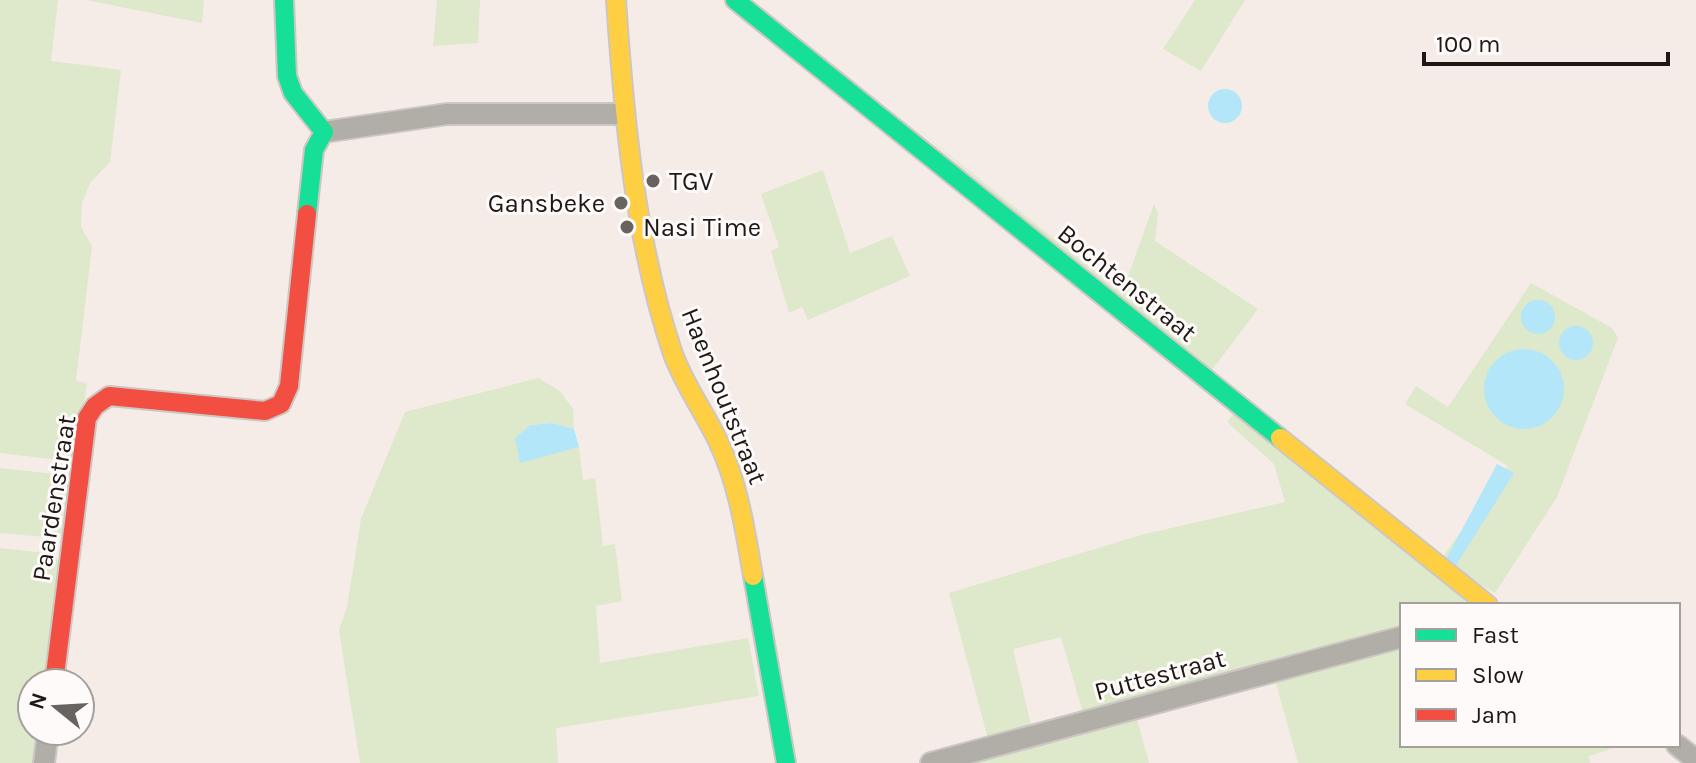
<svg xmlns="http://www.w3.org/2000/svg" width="1696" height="763" viewBox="0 0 1696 763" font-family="Karla,sans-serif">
  <rect width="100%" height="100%" fill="#f5ece8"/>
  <!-- green -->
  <path fill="#dee8ca" d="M 0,0 L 58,0 L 51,61 L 121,70 L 110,162 L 90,183 L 82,203 L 81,227 L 92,246 L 76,381 L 87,383 L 76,462 L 0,453 Z
    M 86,0 L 204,0 L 202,23 Z
    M 437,0 L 480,0 L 478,43 L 433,46 Z
    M 1195,0 L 1245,0 L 1201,71 L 1163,49 Z
    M 917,129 L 1122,293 L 1154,204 L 1158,213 L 1155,241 L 1258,309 L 1209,374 Z
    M 823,170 L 850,253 L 892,236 L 910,276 L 808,320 L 802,307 L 789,313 L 771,251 L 779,247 L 761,194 Z
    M 1531,283 L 1612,328 L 1618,338 L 1557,497 L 1495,593 L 1439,562 L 1508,466 L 1405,404 L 1416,386 L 1448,407 Z
    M 538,378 L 560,391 L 573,409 L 574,429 L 552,423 L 531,425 L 520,462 L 579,447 L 583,480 L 595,478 L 603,546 L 615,544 L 622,601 L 596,606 L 600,663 L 748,638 L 759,696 L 556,728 L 558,763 L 360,763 L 339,630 L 347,607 L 361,519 L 405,412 Z
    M 1234,413 L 1465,598 L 1464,605 L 1402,605 L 1402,629 L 1083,713 L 1061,637 L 1013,649 L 1032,729 L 988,739 L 949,593 L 1141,535 L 1285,502 L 1274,464 L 1227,422 Z
    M 0,468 L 73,476 L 60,538 L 0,533 Z
    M 0,548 L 54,554 L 61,566 L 47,683 L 32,683 L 32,731 L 41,731 L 37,763 L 0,763 Z
    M 1402,648 L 1402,745 L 1622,745 L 1589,756 L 1590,763 L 1298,763 L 1276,683 Z
    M 1137,719 L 1149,763 L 956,763 Z"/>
  <!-- water -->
  <path fill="#b2e6f8" d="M1208 106a17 17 0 1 1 34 0a17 17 0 1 1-34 0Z
    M1521 317a17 17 0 1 1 34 0a17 17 0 1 1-34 0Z
    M1559 343a17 17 0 1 1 34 0a17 17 0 1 1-34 0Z
    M1484 389a40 40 0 1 1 80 0a40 40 0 1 1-80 0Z
    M 552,423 L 574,429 L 579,447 L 520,463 L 515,438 L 531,425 Z
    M 1497,464 L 1514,473 L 1455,567 L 1443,565 Z"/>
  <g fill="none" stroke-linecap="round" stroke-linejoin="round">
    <defs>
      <path id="street" d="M 324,132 L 447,114 L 624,114
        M 1677,745 L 1696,760
        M 44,763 L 48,731
        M 931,763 L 1402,637"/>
      <path id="fast" d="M 284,0 L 287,76 L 293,93 L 324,132 L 314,150 L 307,214
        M 735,0 L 1280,438
        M 753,576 L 786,763"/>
      <path id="slow" d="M 616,0 C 624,118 635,241 673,354 C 684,384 704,412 718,441 C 738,483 745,529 753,576
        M 1280,438 L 1488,605"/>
      <path id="jam" d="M 54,683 L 87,418 L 95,406 L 109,396 L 265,411 L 281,404 L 289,386 L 307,214"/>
    </defs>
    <!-- street casing -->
    <use href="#street" stroke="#cdc7c3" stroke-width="24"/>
    <!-- fast casing -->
    <use href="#fast" stroke="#cdc7c3" stroke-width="22"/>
    <!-- slow casing -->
    <use href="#slow" stroke="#cdc7c3" stroke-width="22"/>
    <!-- jam casing -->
    <use href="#jam" stroke="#cdc7c3" stroke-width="22"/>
    <!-- street -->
    <use href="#street" stroke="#b1aea7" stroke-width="20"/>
    <!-- fast -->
    <use href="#fast" stroke="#16e098" stroke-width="18"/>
    <!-- slow -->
    <use href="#slow" stroke="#ffcf43" stroke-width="18"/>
    <!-- jam -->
    <use href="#jam" stroke="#f24e42" stroke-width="18"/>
  </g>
  <!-- markers -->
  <g fill="#696360" stroke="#fefaf9" stroke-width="3">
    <circle cx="653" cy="181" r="8"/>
    <circle cx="621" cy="203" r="8"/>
    <circle cx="627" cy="227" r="8"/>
  </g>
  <g text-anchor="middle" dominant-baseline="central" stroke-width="6" stroke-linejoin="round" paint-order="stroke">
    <!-- poi labels -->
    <g font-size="26" fill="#1e1916" stroke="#fefaf9" text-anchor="start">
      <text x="669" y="181">TGV</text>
      <text x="605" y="203" text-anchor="end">Gansbeke</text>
      <text x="643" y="227">Nasi Time</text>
    </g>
    <!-- street labels -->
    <g font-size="26" fill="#1e1916" stroke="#fefaf9">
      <text transform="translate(1127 283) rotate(39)">Bochtenstraat</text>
      <text transform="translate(724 396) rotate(68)">Haenhoutstraat</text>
      <text transform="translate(54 498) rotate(-81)">Paardenstraat</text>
      <text transform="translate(1160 675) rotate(-15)">Puttestraat</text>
    </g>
  </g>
  <!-- legend -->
  <rect x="1400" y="603" width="280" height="144" fill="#fefaf9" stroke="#a4a09e" stroke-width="2"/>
  <rect x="1416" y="629" width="40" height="12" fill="#16e098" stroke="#a4a09e" stroke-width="2"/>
  <text x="1472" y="643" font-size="24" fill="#1e1916">Fast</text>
  <rect x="1416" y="669" width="40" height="12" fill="#ffcf43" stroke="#a4a09e" stroke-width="2"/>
  <text x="1472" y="683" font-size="24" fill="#1e1916">Slow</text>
  <rect x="1416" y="709" width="40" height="12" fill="#f24e42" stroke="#a4a09e" stroke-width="2"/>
  <text x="1472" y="723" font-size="24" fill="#1e1916">Jam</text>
  <!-- north arrow -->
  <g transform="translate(56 707) rotate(288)"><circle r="38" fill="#fefaf9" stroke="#a4a09e" stroke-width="2"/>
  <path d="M0-6L14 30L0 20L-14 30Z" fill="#696360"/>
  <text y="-12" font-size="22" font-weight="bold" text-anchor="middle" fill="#1e1916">N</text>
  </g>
  <!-- scale -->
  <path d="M1424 52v12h244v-12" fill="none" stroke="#1e1916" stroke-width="4"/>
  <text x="1436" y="52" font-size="24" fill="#1e1916" stroke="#fefaf9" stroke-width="6" paint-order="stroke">100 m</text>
</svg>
